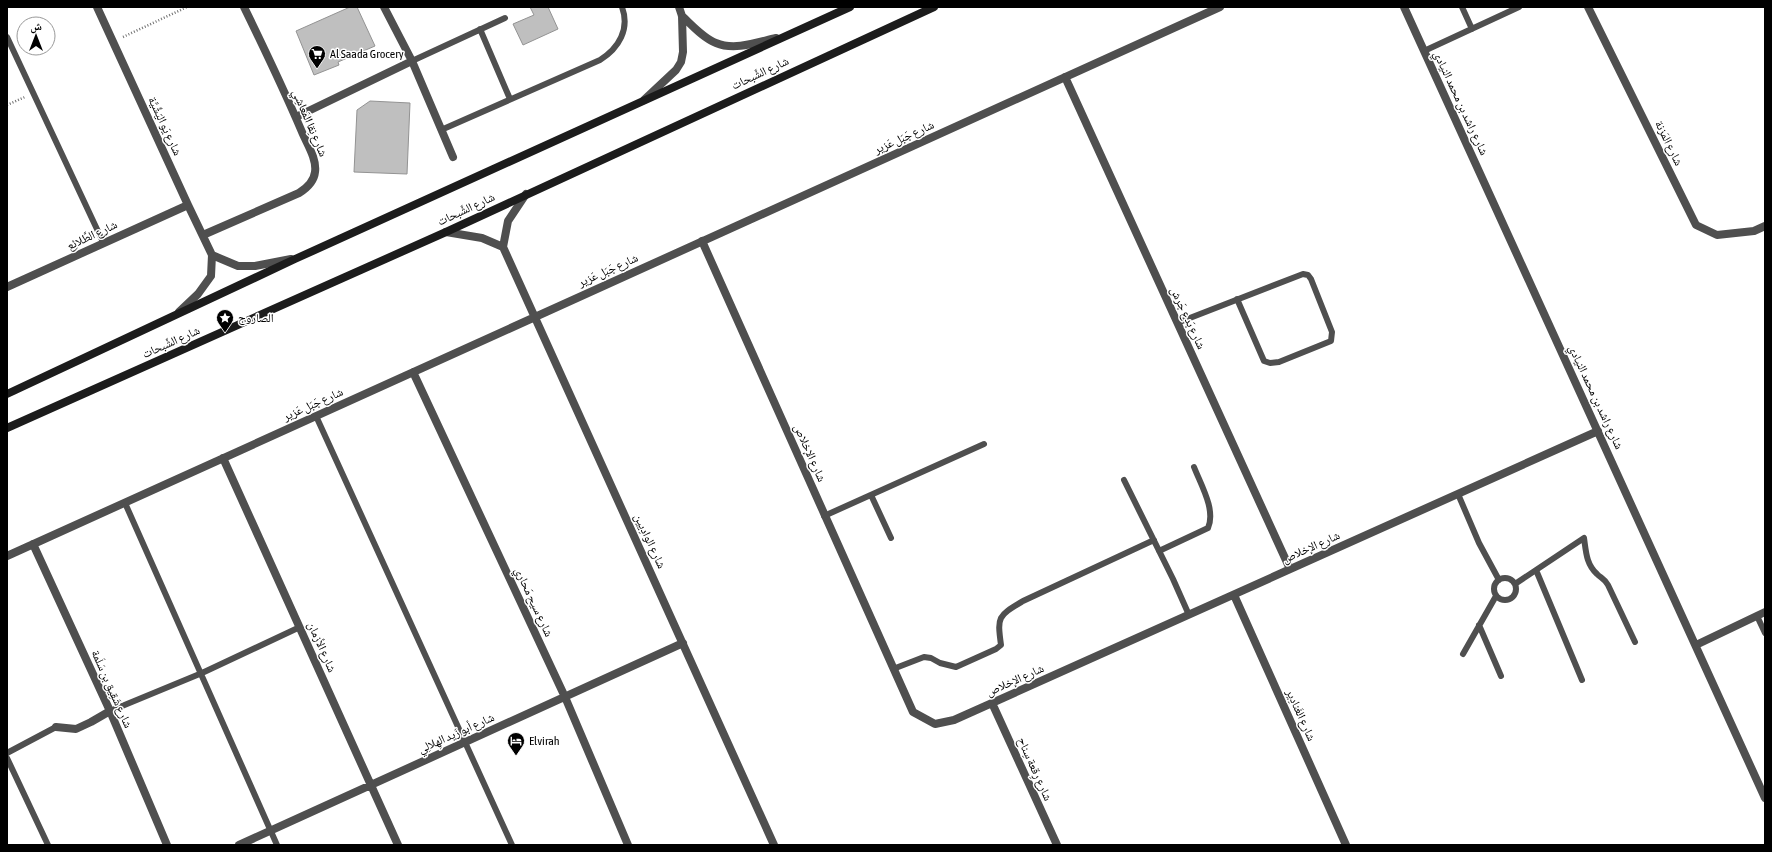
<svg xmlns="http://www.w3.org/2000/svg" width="1772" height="852" viewBox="0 0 1772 852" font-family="'Asap Condensed','Noto Naskh Arabic',sans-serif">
  <rect width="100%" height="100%" fill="#fff"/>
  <!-- building -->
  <path fill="#bfbfbf" stroke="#939393" d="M 350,7 L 357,7 L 375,46 L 338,62 L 339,65 L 314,75 L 296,31 Z
    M 530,7 L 548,7 L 558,29 L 523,45 L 513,24 L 534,15 Z
    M 370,101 L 410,103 L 407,174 L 354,172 L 357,110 Z"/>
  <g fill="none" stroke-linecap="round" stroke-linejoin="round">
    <!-- path -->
    <path stroke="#717171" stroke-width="2.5" stroke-dasharray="1 2" stroke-linecap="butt" d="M 123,37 L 187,7
      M 7,105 L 25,97"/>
    <!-- lane -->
    <path stroke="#4f4f4f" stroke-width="6" d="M 1462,7 L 1472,29
      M 480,29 L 510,99
      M 7,37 L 103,242
      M 1424,51 L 1519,7
      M 412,61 L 505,18
      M 441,130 L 600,60 C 619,48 630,29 622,7
      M 1177,323 L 1303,274 L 1308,275 L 1311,279 L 1332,332 L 1331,341 L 1279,362 L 1270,363 L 1264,361 L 1237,299
      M 316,416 L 512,845
      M 1124,480 L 1173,579 L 1189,615
      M 1458,494 L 1479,543 L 1499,580
      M 871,495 L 891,538
      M 125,503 L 277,845
      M 824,516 L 984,444
      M 1159,551 L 1208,528 C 1216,510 1201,485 1194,467
      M 1536,570 L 1582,680
      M1494 589a11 11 0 1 1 22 0a11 11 0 1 1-22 0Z
      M 1515,584 L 1584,538 C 1586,551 1586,564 1597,574 C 1601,578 1605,579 1608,585 L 1635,642
      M 1757,616 L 1765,633
      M 1479,625 L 1501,676
      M 1463,654 L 1496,596
      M 893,669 L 924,657 L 931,658 L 940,663 L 956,667 L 996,649 L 1001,645 C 997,616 998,616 1023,601 L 1154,540
      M 110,711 L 202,673 L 300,627
      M 7,753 L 56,727
      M 7,758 L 48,845"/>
    <!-- street -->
    <path stroke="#4f4f4f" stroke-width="8" d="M 97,7 L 188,205 L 212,255 L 211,276 L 198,294 L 179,312
      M 384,7 L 412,61 L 453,157
      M 1404,7 L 1765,798
      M 1588,7 L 1696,225 L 1717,235 L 1754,231 L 1765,226
      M 682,16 C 692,25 703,38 716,43 C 735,51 758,42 776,38
      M 1065,77 L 1290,569
      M 644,100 L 676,70 L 681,62 L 683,52 L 682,16 L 679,7
      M 296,117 L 412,61
      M 526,194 L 508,221 L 503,247 L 774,845
      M 446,232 L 482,238 L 503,247
      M 203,235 L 299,193 C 307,188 314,182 315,172 C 317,159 307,144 302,132 C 284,90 264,48 244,7
      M 702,241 L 913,712 L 935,724 L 954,720 L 1598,431
      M 212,255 L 238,266 L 255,266 L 291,259
      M 7,287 L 188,205
      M 413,372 L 565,697 L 628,845
      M 223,458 L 398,845
      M 33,544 L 110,711 L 167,845
      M 7,556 L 1220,7
      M 1234,595 L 1346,845
      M 1696,645 L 1765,612
      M 992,703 L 1057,845
      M 56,727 L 76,729 L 91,722 L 110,711
      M 239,845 L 683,643"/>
    <!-- secondary -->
    <path stroke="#1c1c1c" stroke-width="8" d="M 7,394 L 295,259 L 850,7
      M 7,428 L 446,232 L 934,7"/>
  </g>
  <!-- icons -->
  <defs>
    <symbol id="supermarket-pin" viewBox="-11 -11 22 30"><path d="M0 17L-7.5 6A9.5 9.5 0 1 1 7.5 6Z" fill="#000" stroke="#fff"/><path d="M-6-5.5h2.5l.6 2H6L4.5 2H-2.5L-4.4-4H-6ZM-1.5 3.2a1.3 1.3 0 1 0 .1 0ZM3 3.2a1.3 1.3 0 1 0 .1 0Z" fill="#fff"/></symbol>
    <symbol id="sight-pin" viewBox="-11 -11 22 30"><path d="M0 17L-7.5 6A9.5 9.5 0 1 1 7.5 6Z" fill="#000" stroke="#fff"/><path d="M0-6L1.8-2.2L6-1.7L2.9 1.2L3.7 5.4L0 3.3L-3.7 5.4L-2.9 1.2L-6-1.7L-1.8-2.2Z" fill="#fff"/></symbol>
    <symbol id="hotel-pin" viewBox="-11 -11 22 30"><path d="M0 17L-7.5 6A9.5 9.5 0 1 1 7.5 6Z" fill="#000" stroke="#fff"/><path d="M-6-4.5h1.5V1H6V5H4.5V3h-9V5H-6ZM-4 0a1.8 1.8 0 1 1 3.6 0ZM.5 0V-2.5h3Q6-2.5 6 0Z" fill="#fff"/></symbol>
  </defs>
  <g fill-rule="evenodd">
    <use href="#supermarket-pin" x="307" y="44" width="20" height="27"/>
    <use href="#sight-pin" x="215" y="308" width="20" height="27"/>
    <use href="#hotel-pin" x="506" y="731" width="20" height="27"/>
  </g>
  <g text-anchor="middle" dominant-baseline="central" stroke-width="3" stroke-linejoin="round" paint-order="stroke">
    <!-- poi labels -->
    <g font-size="12" fill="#000" stroke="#fff" text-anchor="start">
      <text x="330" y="54">Al Saada Grocery</text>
      <text x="238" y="318">الصاروج</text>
      <text x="529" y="741">Elvirah</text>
    </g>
    <!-- street labels -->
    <g font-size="12" fill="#000" stroke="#fff">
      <text transform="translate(760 73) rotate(-25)">شارع الشَّبحات</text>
      <text transform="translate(1461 103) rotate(65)">شارع راشد بن محمد النيادي</text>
      <text transform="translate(310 123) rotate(67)">شارع نِقا المَعاشِي</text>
      <text transform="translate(165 126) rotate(65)">شارع يَو اليَشِّيَّة</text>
      <text transform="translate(904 137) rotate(-24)">شارع جَبَل عَزير</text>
      <text transform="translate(1669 143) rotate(64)">شارع المَزنة</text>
      <text transform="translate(466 209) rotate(-25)">شارع الشَّبحات</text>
      <text transform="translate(92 235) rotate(-25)">شارع الطَّلائِع</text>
      <text transform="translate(608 270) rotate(-24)">شارع جَبَل عَزير</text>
      <text transform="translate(1188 318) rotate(65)">شارع بَدع جَرش</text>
      <text transform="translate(171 342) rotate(-24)">شارع الشَّبحات</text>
      <text transform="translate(1596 397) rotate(65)">شارع راشد بن محمد النيادي</text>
      <text transform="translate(313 404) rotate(-24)">شارع جَبَل عَزير</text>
      <text transform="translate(810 453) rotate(66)">شارع الإخلاص</text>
      <text transform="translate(650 541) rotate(65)">شارع الوادِيين</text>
      <text transform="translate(1311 547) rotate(-24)">شارع الإخلاص</text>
      <text transform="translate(534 602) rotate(65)">شارع سيح مَحاري</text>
      <text transform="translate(322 647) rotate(66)">شارع الأزمان</text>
      <text transform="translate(1015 680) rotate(-24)">شارع الإخلاص</text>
      <text transform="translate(112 689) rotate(66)">شارع شَقِيق بن سَلَمة</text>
      <text transform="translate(1301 715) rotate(66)">شارع الغَنادِير</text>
      <text transform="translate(456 733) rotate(-24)">شارع أبو زَيد الهِلالِي</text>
      <text transform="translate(1035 769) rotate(66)">شارع رِقعة سِناح</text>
    </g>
  </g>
  <!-- border -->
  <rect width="1772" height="852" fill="none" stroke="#000000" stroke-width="16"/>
  <!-- north arrow -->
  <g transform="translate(36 36)"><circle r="19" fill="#ffffff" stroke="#999999"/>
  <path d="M0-3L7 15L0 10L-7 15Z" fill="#000000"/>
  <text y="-6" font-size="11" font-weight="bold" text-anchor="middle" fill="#000000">ش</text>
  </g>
</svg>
